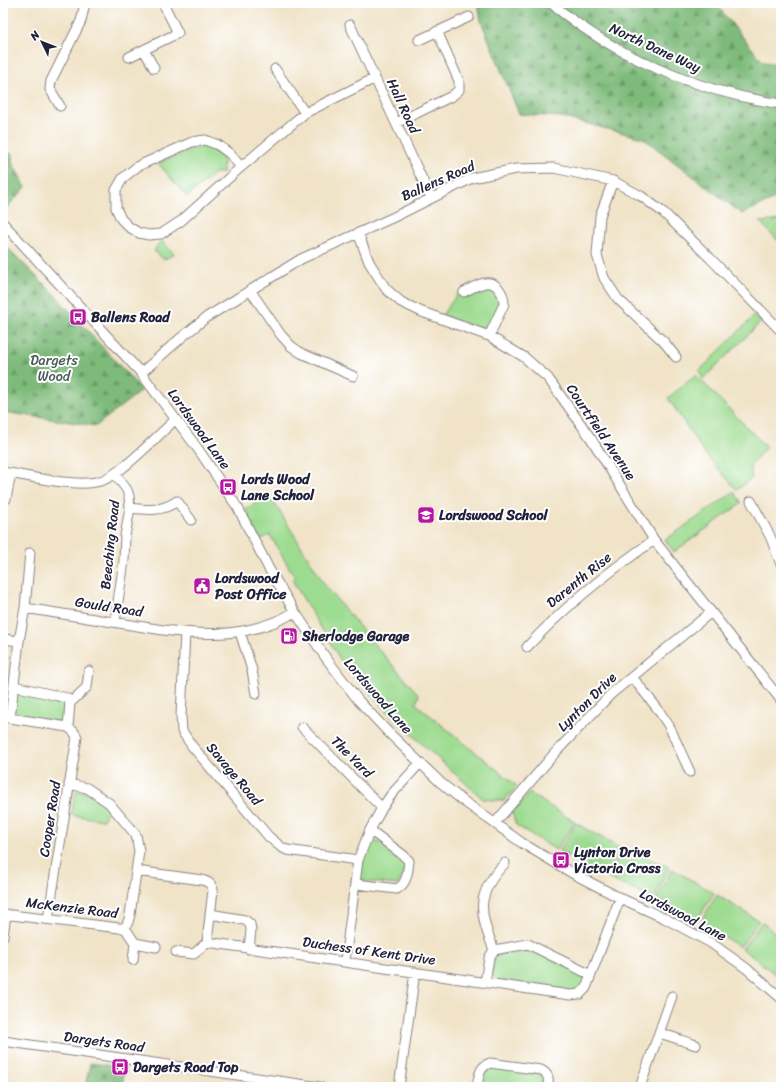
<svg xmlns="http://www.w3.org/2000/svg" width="784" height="1090" viewBox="0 0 784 1090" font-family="Sriracha,sans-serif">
  <defs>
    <pattern id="forest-firs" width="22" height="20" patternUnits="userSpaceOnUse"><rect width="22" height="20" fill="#7ebb7a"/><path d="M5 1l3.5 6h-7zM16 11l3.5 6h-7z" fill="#679865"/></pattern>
    <pattern id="garden-dots" width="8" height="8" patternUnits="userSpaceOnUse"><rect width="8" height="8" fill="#9ddb90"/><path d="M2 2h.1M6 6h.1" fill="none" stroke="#87bc7d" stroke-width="1.8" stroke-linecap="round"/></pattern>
  </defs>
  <rect width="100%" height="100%" fill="#fff"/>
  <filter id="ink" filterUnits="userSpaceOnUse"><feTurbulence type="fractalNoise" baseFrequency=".025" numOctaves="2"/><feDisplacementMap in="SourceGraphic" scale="8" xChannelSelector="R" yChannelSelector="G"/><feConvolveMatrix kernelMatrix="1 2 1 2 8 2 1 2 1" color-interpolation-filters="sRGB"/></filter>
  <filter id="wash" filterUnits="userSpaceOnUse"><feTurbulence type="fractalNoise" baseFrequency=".012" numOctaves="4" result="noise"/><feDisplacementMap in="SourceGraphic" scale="16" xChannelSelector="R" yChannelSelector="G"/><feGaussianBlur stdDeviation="0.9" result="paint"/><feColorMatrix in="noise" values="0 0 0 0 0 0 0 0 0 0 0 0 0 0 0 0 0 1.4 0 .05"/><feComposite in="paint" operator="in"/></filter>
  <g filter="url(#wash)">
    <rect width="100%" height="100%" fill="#f0e3c7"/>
    <!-- grass -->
    <path fill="#9ddb90" stroke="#607e66" d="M 200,146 L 210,147 L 223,159 L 223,173 L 215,173 L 187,197 L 158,163 Z
      M 161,240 L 174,254 L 167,258 L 163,259 L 154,251 Z
      M 488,287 L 493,289 L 501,298 C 500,306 493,326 485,328 C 477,329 450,318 442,315 L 459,292 L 462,297 L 483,288 Z
      M 754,316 L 761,322 L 703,379 L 699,371 Z
      M 696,375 L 766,447 L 750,466 L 752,478 L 737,490 L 705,454 L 668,398 Z
      M 734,492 L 742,503 L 674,552 L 665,540 Z
      M 269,494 L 325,585 L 373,643 L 419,695 L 416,704 L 517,786 L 504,801 L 483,799 L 400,724 L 346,669 L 292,580 L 295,578 L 270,535 L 259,540 L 246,509 Z
      M 19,693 L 61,698 L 67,700 L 65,720 L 62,724 L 15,714 L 13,710 L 16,696 Z
      M 76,791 L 86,791 L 94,796 L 108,810 L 103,820 L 71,815 Z
      M 529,793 L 575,822 L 556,850 L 516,825 L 512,812 Z
      M 576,823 L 621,849 L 605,877 L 559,851 Z
      M 374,841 C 386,843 398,856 406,864 L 402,877 L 397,885 L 364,881 L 360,878 C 360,868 364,846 374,841 Z
      M 624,849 L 669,867 L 654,899 L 607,878 Z
      M 672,869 L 714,893 L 697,920 L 656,900 Z
      M 717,895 L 759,921 L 740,947 L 700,922 Z
      M 762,922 L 781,938 L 781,973 L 778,976 L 742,949 Z
      M 522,949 L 540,953 L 583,975 L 585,979 L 581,988 L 572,991 L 497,980 L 492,975 C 494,949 499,953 522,949 Z
      M 485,1065 L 541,1070 L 548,1087 L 477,1087 Z"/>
    <!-- forest -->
    <path fill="url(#forest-firs)" stroke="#506e5a" d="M 478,3 L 715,3 L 763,62 L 781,64 L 781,196 L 742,214 L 643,138 L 560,117 L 519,114 L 481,21 Z
      M 3,150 L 12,154 L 12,162 L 26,187 L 3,212 Z
      M 3,243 L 53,293 L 142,390 L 96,426 L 3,412 Z
      M 90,1063 L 125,1067 L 122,1087 L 85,1087 Z"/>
    <!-- garden -->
    <path fill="url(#garden-dots)" stroke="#607e66" d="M 781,220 L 781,244 L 760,222 Z"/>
  </g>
  <g filter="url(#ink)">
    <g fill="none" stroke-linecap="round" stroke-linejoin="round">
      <defs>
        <path id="minor" d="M 551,3 C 615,57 698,92 781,104
          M 350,25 L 431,198
          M 419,40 L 469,17
          M 144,50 L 154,68
          M 129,57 L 178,33 L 163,3
          M 275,69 L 305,113
          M 60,106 L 50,89 L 51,81 L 81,21 L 85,3
          M 396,123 L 452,96 L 459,90 L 459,81 L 437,31
          M 241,167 L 230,154 L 218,145 L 205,140 L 192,142 L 138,166 L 123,178 L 116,190 L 116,208 L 121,219 L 129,227 L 139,233 L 149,235 L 161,234 L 181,221 L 241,167 L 305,113 L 375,78
          M 613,181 L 600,216 L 597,255 L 604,278 L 618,299 L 664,342 L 676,357
          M 3,223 L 141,373 L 198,449 L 238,508 L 269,569 L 295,612 L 326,658 L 358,700 L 388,732 L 440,782 L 462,800 L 522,843 L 572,873 L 620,898 L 664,918 L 711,943 L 746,968 L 781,998
          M 358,233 L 369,262 L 386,289 L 401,302 L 422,312 L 489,336 L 524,357 L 548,378 L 592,440 L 654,540 L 781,700
          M 250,290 L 281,335 L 291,346 L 301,353 L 353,376
          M 464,292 C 470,289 478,284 485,283 C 497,281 504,294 504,304 L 489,336
          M 141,373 L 182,337 L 207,317 L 301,259 L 394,217 L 472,178 L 516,169 L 554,168 L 613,181 L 641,196 L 664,213 L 710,258 L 781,331
          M 3,472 C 28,476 77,488 100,481 C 121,475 158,435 176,419
          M 3,501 L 6,499 L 11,473
          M 751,501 L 770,536 L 781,564
          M 130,508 C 147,510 162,512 177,501 L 191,520
          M 25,608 L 30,553
          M 115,622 L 124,561 L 125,536 L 130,508 L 129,496 L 127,490 L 115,474
          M 240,632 L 252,670 L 256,694
          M 185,633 L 181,716 L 182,731 L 192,746 L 269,837 L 281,847 L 287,850 L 358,860
          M 3,639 L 19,641
          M 527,647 C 565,606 608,572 654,540
          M 632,677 L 657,708 L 669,726 L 690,772
          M 14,686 L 67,698 L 70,703 L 68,727
          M 70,703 L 87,687 L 89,671
          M 3,717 L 68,727 L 74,732 L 77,737 L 48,919
          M 10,718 L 19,641 L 25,608 L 163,630 C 211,636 252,637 295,612
          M 302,727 L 382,808
          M 495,823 L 555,753 L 611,694 L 710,613
          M 136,871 L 202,880 C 208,882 211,883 213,890 L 207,942 L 570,995 L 580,994 L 586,988 L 620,898
          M 356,884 L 397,889 C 407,884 408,871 409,861 L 403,855 L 370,830
          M 3,914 L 119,928 L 125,928 L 128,922 L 130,915 L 139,851 L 136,835 L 109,803 L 87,788 L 69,784
          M 210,914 L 245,920 L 250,924 L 251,930 L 249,949
          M 125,928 L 135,943
          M 3,936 L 6,914
          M 494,950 C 479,912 475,894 505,863
          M 176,952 L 194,954 L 207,942
          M 133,960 L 135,943 L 156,947
          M 345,961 L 358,860 L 370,830 L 382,808 L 391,795 L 420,763
          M 485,982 L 489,958 L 494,950 L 528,944 L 591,975
          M 660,1033 L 696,1045
          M 3,1041 L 320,1087
          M 399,1087 L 415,972
          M 477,1087 C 479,1076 479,1067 490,1063 L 541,1070 C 549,1074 549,1079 548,1087
          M 640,1087 L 672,996"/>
      </defs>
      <!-- minor casing -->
      <use href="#minor" stroke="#898281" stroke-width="11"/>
      <!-- minor -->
      <use href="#minor" stroke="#fff" stroke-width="9"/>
    </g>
  </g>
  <!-- icons -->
  <defs>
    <symbol id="bus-square" viewBox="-11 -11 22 22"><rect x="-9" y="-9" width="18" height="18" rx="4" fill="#b5179e" stroke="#fff"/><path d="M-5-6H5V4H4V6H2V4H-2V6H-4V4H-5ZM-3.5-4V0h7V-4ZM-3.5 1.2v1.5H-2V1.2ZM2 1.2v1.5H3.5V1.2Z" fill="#fff"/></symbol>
    <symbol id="school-square" viewBox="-11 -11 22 22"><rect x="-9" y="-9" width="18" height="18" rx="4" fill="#b5179e" stroke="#fff"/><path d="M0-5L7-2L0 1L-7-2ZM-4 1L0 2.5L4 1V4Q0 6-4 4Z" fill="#fff"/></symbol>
    <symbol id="civic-square" viewBox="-11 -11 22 22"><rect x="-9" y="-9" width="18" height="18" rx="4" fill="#b5179e" stroke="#fff"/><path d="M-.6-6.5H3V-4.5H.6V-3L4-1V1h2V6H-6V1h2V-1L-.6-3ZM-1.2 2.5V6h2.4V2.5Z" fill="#fff"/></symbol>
    <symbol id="fuel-square" viewBox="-11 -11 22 22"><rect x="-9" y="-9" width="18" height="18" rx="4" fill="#b5179e" stroke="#fff"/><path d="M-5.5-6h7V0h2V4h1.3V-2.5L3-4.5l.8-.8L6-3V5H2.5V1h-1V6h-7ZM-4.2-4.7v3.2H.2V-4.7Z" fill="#fff"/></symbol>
  </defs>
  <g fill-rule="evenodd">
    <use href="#bus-square" x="68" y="307" width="20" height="20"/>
    <use href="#bus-square" x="218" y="477" width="20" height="20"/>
    <use href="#school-square" x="416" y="505" width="20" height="20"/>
    <use href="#civic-square" x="192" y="576" width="20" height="20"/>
    <use href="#fuel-square" x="279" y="626" width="20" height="20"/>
    <use href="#bus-square" x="551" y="850" width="20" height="20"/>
    <use href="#bus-square" x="110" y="1057" width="20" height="20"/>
  </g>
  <g text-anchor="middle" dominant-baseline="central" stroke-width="4" stroke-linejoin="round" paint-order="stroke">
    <!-- street labels -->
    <g font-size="14" fill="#22223b" stroke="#fff">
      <text transform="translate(655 48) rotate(25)">North Dane Way</text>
      <text transform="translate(403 106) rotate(65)">Hall Road</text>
      <text transform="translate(438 181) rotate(-24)">Ballens Road</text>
      <text transform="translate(199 429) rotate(54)">Lordswood Lane</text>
      <text transform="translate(601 432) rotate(56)">Courtfield Avenue</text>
      <text transform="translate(110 545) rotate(-84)">Beeching Road</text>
      <text transform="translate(579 580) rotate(-39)">Darenth Rise</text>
      <text transform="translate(109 607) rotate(9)">Gould Road</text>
      <text transform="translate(378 696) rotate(49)">Lordswood Lane</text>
      <text transform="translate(587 702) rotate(-45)">Lynton Drive</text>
      <text transform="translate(352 757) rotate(45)">The Yard</text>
      <text transform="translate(234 774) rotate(50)">Savage Road</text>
      <text transform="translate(50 819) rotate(-81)">Cooper Road</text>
      <text transform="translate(72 908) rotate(7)">McKenzie Road</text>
      <text transform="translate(683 915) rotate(28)">Lordswood Lane</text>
      <text transform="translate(369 951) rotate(8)">Duchess of Kent Drive</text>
      <text transform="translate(104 1042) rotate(8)">Dargets Road</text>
    </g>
    <!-- poi labels -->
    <g font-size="14" font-weight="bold" fill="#22223b" stroke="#fff" text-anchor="start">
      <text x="91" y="317">Ballens Road</text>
      <text x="241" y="479">Lords Wood<tspan x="241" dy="16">Lane School</tspan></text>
      <text x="439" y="515">Lordswood School</text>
      <text x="215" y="578">Lordswood<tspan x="215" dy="16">Post Office</tspan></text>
      <text x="302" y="636">Sherlodge Garage</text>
      <text x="574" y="852">Lynton Drive<tspan x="574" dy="16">Victoria Cross</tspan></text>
      <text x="133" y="1067">Dargets Road Top</text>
    </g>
    <!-- park labels -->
    <g font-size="14" fill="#475a54" stroke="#fff">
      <text x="54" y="360">Dargets<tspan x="54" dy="16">Wood</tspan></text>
    </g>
  </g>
  <!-- margin -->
  <rect width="784" height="1090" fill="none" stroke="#fff" stroke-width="16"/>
  <!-- north arrow -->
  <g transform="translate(42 42) rotate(313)" stroke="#ffffff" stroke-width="3" paint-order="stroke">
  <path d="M0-3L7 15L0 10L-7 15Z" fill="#22223b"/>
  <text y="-6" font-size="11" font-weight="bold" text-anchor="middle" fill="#22223b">N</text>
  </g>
</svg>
